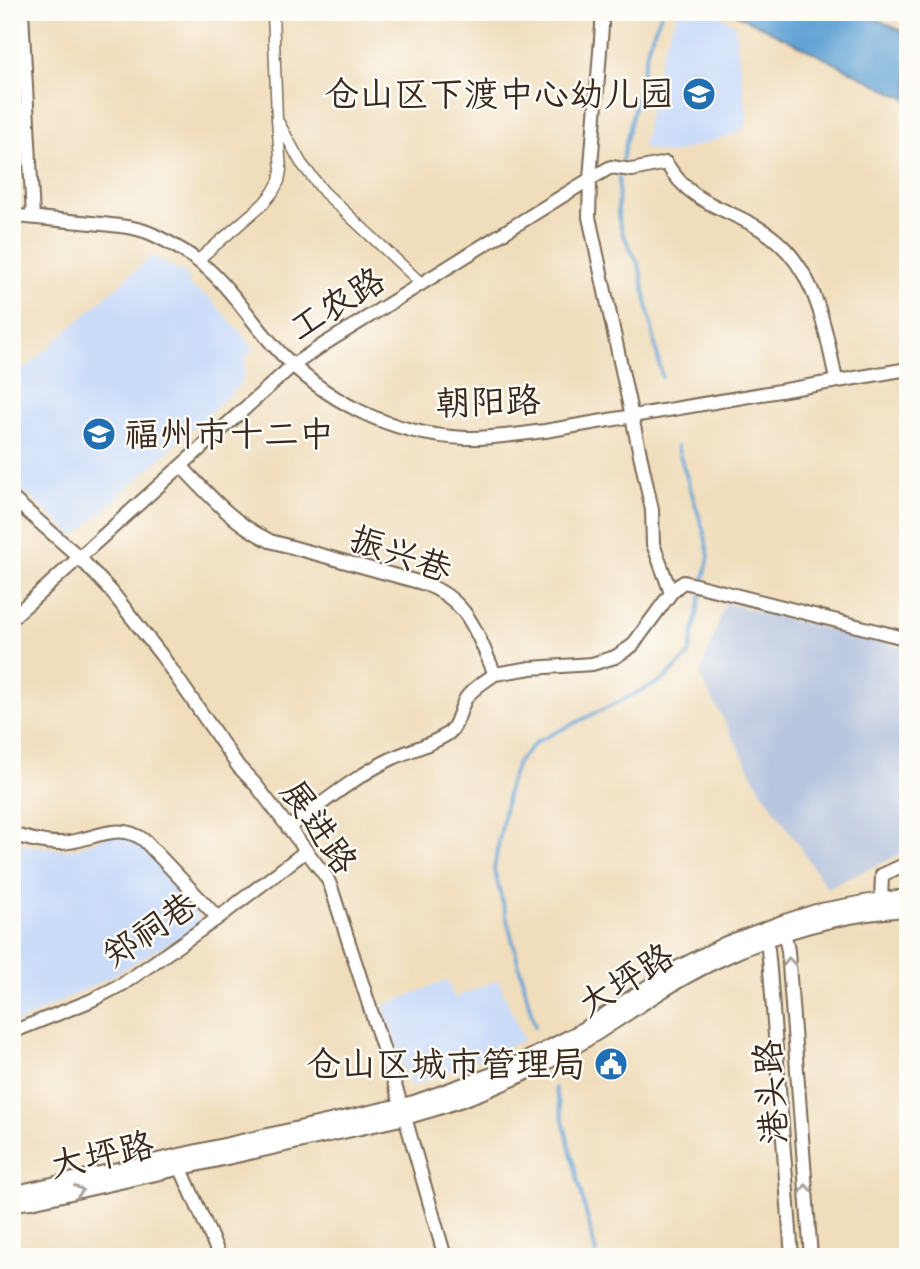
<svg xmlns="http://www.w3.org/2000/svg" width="920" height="1269" viewBox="0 0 920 1269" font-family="Caveat,'LXGW WenKai TC',sans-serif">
  <rect width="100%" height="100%" fill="#fdfcf7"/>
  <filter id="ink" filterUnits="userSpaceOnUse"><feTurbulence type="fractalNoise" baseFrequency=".0143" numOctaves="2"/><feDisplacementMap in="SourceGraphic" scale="14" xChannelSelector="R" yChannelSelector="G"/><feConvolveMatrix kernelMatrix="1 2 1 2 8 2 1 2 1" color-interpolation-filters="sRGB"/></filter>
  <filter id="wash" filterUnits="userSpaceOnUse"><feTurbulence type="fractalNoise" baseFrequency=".00686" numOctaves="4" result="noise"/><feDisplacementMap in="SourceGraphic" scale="28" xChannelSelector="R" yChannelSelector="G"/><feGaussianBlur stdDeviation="1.57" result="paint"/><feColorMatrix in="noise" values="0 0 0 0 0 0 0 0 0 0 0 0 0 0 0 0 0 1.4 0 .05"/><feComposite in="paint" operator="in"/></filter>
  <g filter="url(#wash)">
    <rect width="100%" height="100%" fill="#f0ddbb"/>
    <!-- built -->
    <path fill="#cbdcf9" d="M 678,12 L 711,12 L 734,23 L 748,119 L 745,127 L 738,133 L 670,154 L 642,148 L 658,68 L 664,46 Z
      M 155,257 L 185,274 L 190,281 L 189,286 L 211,299 L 255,349 L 246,357 L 243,379 L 237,388 L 75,537 L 12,481 L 12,380 L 149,258 Z
      M 113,835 L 134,840 L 147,850 L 181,889 L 202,924 L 108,978 L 13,1025 L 12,844 L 71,850 Z
      M 447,980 L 454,998 L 498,980 L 524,1040 L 411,1087 L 383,1006 Z"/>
    <!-- industrial -->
    <path fill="#b7c5de" d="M 725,603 L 908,649 L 908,851 L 827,888 L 759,786 L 700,676 Z"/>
    <!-- water -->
    <path fill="#61a2d4" stroke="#4e6679" stroke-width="2" d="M 732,12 L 862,12 L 908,34 L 908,100 Z"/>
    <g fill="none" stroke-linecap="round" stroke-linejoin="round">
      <!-- stream -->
      <path stroke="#61a2d4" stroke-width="3.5" d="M 622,160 L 649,43 L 662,12
        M 619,176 L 618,217 L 622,232 L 639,265 L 662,378
        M 677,446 L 704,532 L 709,557 L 703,583
        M 535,1027 L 494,869 L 509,785 L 517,763 L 536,742 L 663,680 L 689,655 L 702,590
        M 555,1088 L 597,1257"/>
    </g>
  </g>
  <g filter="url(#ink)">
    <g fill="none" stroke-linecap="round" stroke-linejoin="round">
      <defs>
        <path id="street" d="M 279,123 L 301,163 L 324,192 L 422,284
          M 197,261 L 263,204 L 273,192 L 279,181 L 281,170 L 277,119 L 273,12"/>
        <path id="secondary" d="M 22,12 L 33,217
          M 12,215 C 42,219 72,221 102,224 C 120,226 138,227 154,235 C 173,244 192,255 208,269 C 233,291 251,321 274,346 C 323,401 392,435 465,438 C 492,439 518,434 545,431 L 908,369
          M 181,466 C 209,495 233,523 270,541 L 422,583 C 469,599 476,633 495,674 C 485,681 473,688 466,698 C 459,710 458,728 446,735 C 429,746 409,750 391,759 C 354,777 322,804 288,828
          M 12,498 L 79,557 L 111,591 L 162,656 L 238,766 L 256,785 L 327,878 L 331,887 L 402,1107 L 445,1257
          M 671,593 L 653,544 L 652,510 L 589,217 L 590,179 L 611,167 L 632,170 L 666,163 C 692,204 719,205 757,227 C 814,259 824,322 836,380
          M 12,618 L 293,365 L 326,343 L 590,179 L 602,26 L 602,12
          M 495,674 L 531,668 L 592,664 L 615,657 L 632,646 L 671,593 L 678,586 L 684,582 L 908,639
          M 12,834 C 28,839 45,844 61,843 C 90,842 119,819 145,841 L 218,918
          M 881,900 L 882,875 L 908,863
          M 783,926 L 788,951 L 811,1257
          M 762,930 L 768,949 L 770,970 L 792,1257
          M 12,1032 L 90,1001 L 123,984 L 218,918 L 306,851
          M 177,1160 L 220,1257"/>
        <path id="primary" d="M 12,1194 L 414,1103 L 495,1074 L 532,1057 L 578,1033 L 673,971 L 726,944 L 782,923 L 816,912 L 881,900 L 908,897
          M 12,1203 L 31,1201 L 405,1117 C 461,1102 518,1079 568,1050 C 617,1022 662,986 713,962 C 774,932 840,913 908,909"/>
      </defs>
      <!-- street casing -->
      <use href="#street" stroke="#7a6955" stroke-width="13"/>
      <!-- secondary casing -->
      <use href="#secondary" stroke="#7a6955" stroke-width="16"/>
      <!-- primary casing -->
      <use href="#primary" stroke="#7a6955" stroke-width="18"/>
      <!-- street -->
      <use href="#street" stroke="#fff" stroke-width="10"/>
      <!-- secondary -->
      <use href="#secondary" stroke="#fff" stroke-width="12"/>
      <!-- primary -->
      <use href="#primary" stroke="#fff" stroke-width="14"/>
    </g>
    <!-- one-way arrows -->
    <defs><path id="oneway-chevron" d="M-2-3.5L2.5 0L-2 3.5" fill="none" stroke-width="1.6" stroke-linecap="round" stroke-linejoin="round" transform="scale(1.75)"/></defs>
    <g stroke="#a79f9a">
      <use href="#oneway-chevron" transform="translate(789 962) rotate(-95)"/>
      <use href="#oneway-chevron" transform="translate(806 1189) rotate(-94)"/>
      <use href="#oneway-chevron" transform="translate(79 1191) rotate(-12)"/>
    </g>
  </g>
  <!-- icons -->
  <defs>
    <symbol id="school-disc" viewBox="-11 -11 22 22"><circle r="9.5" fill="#1f6fb2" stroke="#fdfcf7"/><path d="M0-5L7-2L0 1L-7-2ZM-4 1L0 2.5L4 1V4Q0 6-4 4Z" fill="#fff"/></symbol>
    <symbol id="civic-disc" viewBox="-11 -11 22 22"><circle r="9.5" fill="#1f6fb2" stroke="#fdfcf7"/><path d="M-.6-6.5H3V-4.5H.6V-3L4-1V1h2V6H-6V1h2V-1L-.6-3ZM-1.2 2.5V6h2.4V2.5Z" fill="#fff"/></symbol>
  </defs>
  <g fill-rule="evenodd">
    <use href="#school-disc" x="680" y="75" width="38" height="38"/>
    <use href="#school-disc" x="80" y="415" width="38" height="38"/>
    <use href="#civic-disc" x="592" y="1045" width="38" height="38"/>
  </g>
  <g text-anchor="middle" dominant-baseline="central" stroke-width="5" stroke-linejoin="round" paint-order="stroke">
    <!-- poi labels -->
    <g font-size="35" fill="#3b2a1e" stroke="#fdfcf7" text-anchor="end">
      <text x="674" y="94">仓山区下渡中心幼儿园</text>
      <text x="124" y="434" text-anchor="start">福州市十二中</text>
      <text x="586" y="1064">仓山区城市管理局</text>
    </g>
    <!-- street labels -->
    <g font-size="35" fill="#3b2a1e" stroke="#fdfcf7">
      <text transform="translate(337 304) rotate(-32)">工农路</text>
      <text transform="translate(488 402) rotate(-2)">朝阳路</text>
      <text transform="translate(401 554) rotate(19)">振兴巷</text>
      <text transform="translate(319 827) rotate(55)">展进路</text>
      <text transform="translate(150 930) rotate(-34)">郑祠巷</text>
      <text transform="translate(626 980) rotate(-32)">大坪路</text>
      <text transform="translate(771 1092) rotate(-94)">港头路</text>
      <text transform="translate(102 1155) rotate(-12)">大坪路</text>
    </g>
  </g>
  <!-- margin -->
  <rect width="920" height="1269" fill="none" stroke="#fdfcf7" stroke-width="42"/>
</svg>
